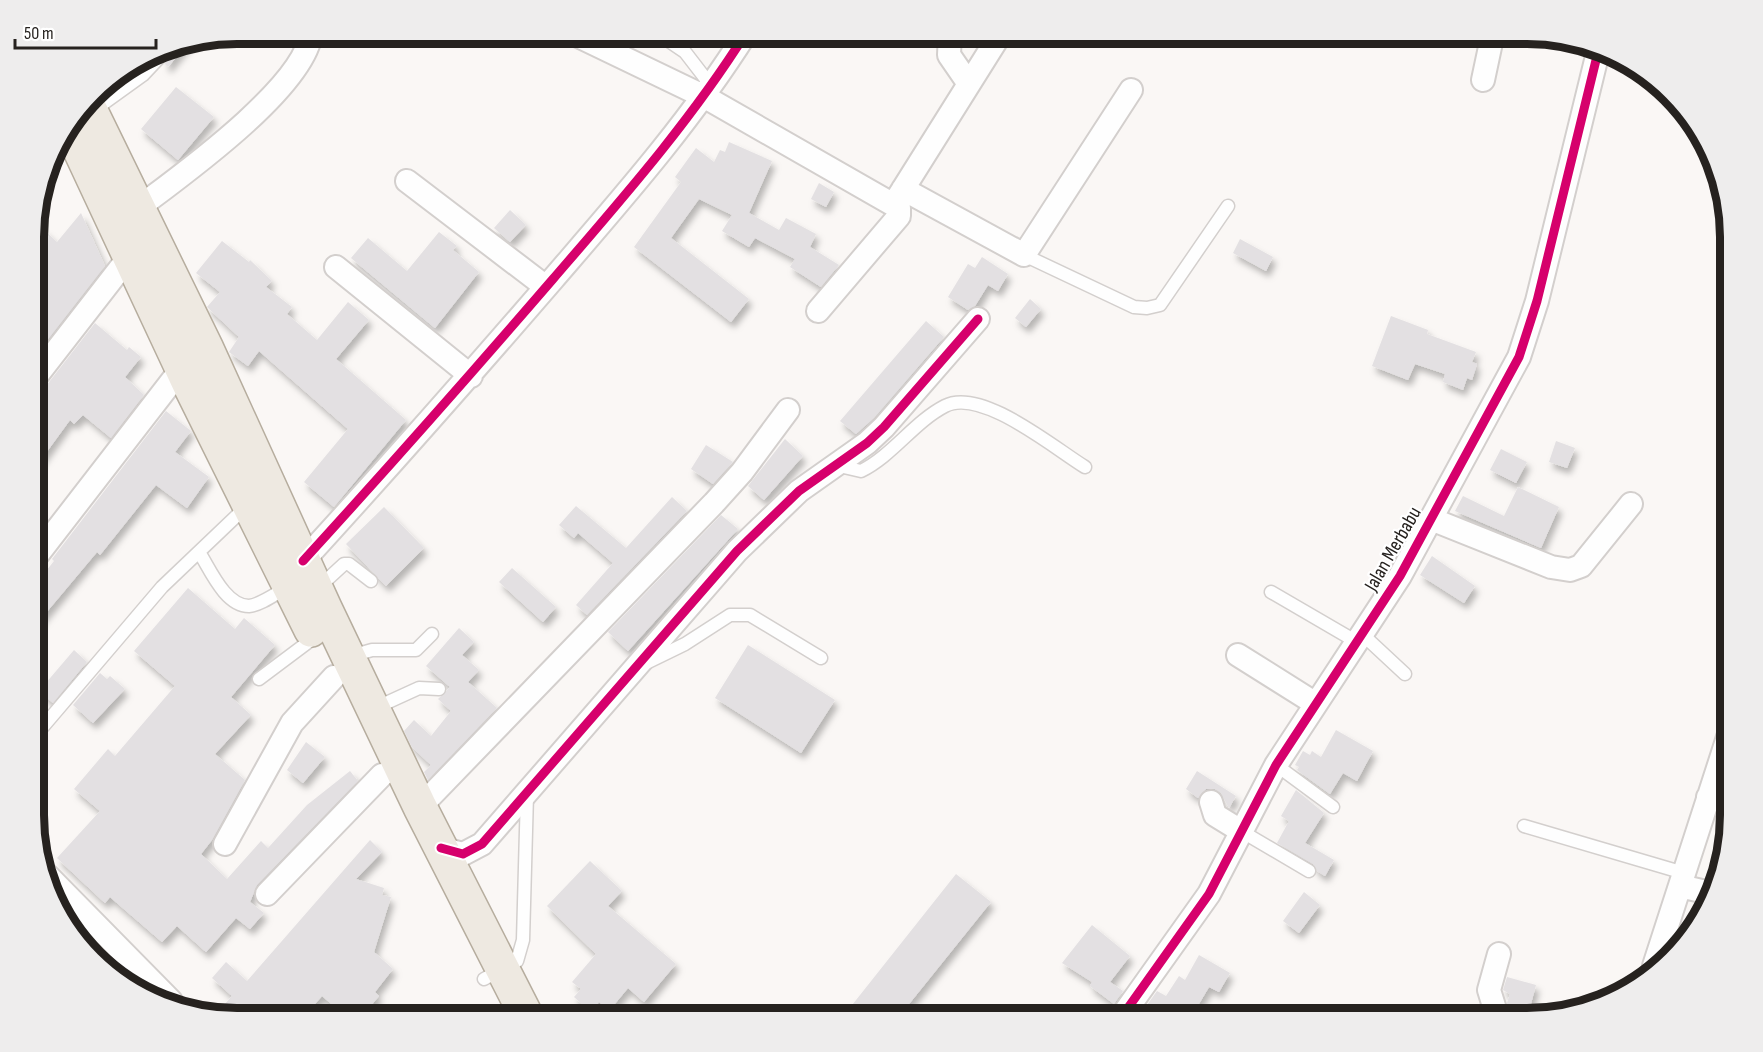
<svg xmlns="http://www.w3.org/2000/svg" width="1763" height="1052" viewBox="0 0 1763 1052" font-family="'Sofia Sans Condensed',sans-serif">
  <defs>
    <filter id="shadow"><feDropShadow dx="3.5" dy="6" stdDeviation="3" flood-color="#0004"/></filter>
  </defs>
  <rect width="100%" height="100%" fill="#faf7f5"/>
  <!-- building -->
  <path fill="#e3e0e2" filter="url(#shadow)" d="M 189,42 L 168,67 L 165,64 L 166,57 L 163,53 L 152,53 L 159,48 Z
    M 176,87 L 214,117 L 178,160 L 141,129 Z
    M 729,142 L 772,161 L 749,213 L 779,230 L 786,218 L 816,234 L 810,247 L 839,265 L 821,287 L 790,267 L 795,259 L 755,238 L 749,247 L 722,231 L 732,215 L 699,199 L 671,238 L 749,299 L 731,322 L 634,247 L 681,182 L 675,177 L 696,148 L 714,162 L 720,150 L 725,152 Z
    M 819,183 L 834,192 L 826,207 L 811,199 Z
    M 510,210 L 526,225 L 510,242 L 494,228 Z
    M 81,213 L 105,266 L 35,356 L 35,238 L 43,229 L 57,242 Z
    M 439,232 L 457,246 L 453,250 L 479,272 L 435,328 L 351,258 L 368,238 L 407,271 Z
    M 1240,239 L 1273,257 L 1266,271 L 1233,253 Z
    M 222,241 L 249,262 L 250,260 L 272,281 L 266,287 L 292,307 L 287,314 L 317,340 L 348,302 L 369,320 L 336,359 L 406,420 L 334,507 L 304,482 L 348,429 L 259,351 L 248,366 L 229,352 L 239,337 L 207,307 L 220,292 L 196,273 Z
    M 982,257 L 1008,274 L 998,291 L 988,285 L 975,306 L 968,310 L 948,297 L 968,264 L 975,268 Z
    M 1030,299 L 1041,309 L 1026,327 L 1015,318 Z
    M 1391,316 L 1428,330 L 1427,334 L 1476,352 L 1472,362 L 1477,364 L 1472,380 L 1467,378 L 1463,390 L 1443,382 L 1445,374 L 1415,364 L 1408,380 L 1372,366 Z
    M 926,321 L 944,337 L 874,418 L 856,434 L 840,421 Z
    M 95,323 L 127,350 L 129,347 L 141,357 L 125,377 L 144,395 L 111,438 L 83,415 L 74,424 L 70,420 L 35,468 L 35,391 L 46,386 Z
    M 166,411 L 191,431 L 175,452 L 209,477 L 187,508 L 156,485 L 100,555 L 97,552 L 35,626 L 35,585 L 54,561 L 52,559 Z
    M 785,439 L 803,456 L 764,500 L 748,486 Z
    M 1556,441 L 1575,448 L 1567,468 L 1549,462 Z
    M 706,445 L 733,462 L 713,484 L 691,469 Z
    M 1501,449 L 1527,462 L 1516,483 L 1490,470 Z
    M 1518,487 L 1559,507 L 1541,548 L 1455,511 L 1463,496 L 1504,516 Z
    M 672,497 L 687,511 L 587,615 L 576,605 L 613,563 L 578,533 L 574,538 L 559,525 L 576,506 L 626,548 Z
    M 384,507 L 424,548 L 386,586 L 346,544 Z
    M 721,515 L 738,529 L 628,651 L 608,632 Z
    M 1432,556 L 1475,586 L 1464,603 L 1420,575 Z
    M 512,568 L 556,607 L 543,622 L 499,582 Z
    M 188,588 L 235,629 L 244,618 L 275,645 L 231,697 L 251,715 L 215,754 L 245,780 L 212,840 L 201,854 L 227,879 L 261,841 L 268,848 L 307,805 L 350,771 L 358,781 L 257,885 L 250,902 L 264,913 L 250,929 L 236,918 L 206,952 L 177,926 L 162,942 L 110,897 L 105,903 L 57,858 L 100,811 L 74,789 L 108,749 L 115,756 L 175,686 L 134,651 Z
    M 459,628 L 474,642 L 462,655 L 479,670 L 468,682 L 497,708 L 428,780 L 424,772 L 431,765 L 412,747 L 404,731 L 414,720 L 431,736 L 451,711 L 438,699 L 450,687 L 426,666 Z
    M 748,645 L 835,700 L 801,753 L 715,698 Z
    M 74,650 L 87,662 L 53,703 L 39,691 Z
    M 100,673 L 107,679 L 110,676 L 125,689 L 93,723 L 73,705 Z
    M 1336,730 L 1373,751 L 1357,781 L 1343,773 L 1330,794 L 1297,770 L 1299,767 L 1295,765 L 1303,751 L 1310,755 L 1312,751 L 1321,757 Z
    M 306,742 L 325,757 L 303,783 L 287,770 Z
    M 1197,771 L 1236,796 L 1229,808 L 1221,793 L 1215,789 L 1206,789 L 1198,798 L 1186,789 Z
    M 1296,790 L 1324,813 L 1305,843 L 1334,860 L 1325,876 L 1317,871 L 1313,864 L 1277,843 L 1289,821 L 1281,816 Z
    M 370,840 L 382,852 L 356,879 L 384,888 L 382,895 L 391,897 L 374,952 L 393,969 L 375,992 L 379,996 L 360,1019 L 349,1019 L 322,996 L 302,1019 L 236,1019 L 216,1014 L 232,996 L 212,978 L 226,962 L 247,981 Z
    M 590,861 L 622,891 L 608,906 L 676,964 L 644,1002 L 628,988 L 609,1011 L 599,1002 L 591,1012 L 574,997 L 581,989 L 572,982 L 596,954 L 547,906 Z
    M 956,874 L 991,902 L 897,1019 L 841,1019 Z
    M 1304,892 L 1320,905 L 1299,933 L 1283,921 Z
    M 1092,925 L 1130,956 L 1110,982 L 1123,991 L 1114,1004 L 1090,986 L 1092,982 L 1062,963 Z
    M 1199,955 L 1230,973 L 1219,992 L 1209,987 L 1190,1019 L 1137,1019 L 1157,991 L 1166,996 L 1179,976 L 1185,980 Z
    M 1507,977 L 1536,985 L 1527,1019 L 1511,1018 L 1507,1003 L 1510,994 L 1503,990 Z"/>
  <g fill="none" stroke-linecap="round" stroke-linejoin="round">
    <defs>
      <path id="service" d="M 657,33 L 685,52 L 712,87
        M 93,111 L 143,75 L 158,59
        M 1024,255 L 1134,307 L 1147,308 L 1160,305 L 1228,206
        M 835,465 L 861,471 C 893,455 914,422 945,406 C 981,387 1054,448 1085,467
        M 199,552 C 210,569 225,606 249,606 C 261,605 278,592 288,587
        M 319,587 L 344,564 L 349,564 L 371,581
        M 1271,592 L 1357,642
        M 1362,634 L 1405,674
        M 351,656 L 372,650 L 416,650 L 432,634
        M 646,663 L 685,644 L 730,615 L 750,615 L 821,658
        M 259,679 L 315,637
        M 373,709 L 419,688 L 439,689
        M 35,736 L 162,587 L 248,505
        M 1276,765 L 1333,807
        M 1524,826 L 1684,873
        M 1241,831 L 1309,871
        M 484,979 L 517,961 L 523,940 L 527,794"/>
      <path id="minor" d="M 572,33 L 705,97 L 899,208 L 899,216 L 818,311
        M 950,33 L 949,55 L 969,84
        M 1483,80 L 1493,33
        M 407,181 L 546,287
        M 903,189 L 1024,255 L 1131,90
        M 895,202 L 1001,33
        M 138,208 C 182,175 305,87 311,33
        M 336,267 L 471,376
        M 35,378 L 129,257
        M 1431,519 L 1551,567 L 1570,570 L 1581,566 L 1631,504
        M 35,558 L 182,368 L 190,362
        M 303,561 C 388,468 471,374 553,279 C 621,200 690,122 746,33
        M 1238,655 L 1316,704
        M 1708,797 L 1730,804
        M 1211,802 L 1215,815 L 1241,831
        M 420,807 L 714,503 L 742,472 L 788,410
        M 225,844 L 292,723 L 334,677
        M 441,848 L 463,854 L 482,844 L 737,551 L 799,491 L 867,443 L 884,427 L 978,319
        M 47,875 L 171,1001
        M 1680,886 L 1710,893
        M 267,894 L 382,775
        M 1654,966 L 1730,731
        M 1120,1019 L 1209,894 L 1276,765 L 1400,576 L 1519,357 L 1537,301 L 1598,52
        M 1498,1019 L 1489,990 L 1499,954"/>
      <path id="primary" d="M 87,103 L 207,349 L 325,608 L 420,807 L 528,1019
        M 69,127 L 191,388 L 311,630"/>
    </defs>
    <!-- service casing -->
    <use href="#service" stroke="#d3cfcd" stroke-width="15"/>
    <!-- minor casing -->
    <use href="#minor" stroke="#d3cfcd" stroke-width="26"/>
    <!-- primary casing -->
    <use href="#primary" stroke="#b6ad9e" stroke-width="36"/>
    <!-- service -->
    <use href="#service" stroke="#fefefe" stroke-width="12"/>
    <!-- minor -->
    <use href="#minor" stroke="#fefefe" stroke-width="22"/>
    <!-- primary -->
    <use href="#primary" stroke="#eee9e1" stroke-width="33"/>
    <defs>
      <path id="cycleway" d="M 303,561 C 388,468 471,374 553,279 C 621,200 690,122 746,33
        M 441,848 L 463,854 L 482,844 L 737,551 L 799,491 L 867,443 L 884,427 L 978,319
        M 1120,1019 L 1209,894 L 1276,765 L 1400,576 L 1519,357 L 1537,301 L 1598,52"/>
    </defs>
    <!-- cycleway casing -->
    <use href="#cycleway" stroke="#fff" stroke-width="13"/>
    <!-- cycleway -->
    <use href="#cycleway" stroke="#d6006c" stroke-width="9"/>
  </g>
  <g text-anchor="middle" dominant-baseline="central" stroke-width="4.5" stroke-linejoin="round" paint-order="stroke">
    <!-- street labels -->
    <g font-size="20" fill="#26221f" stroke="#fff">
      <text transform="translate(1393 549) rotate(-60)">Jalan Merbabu</text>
    </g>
  </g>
  <!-- crop -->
  <path d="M0 0H1763V1052H0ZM237 44H1527A193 193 0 0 1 1720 237V815A193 193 0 0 1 1527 1008H237A193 193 0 0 1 44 815V237A193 193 0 0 1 237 44Z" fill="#eeeded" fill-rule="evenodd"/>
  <path fill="none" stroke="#26221f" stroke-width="8" d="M237 44H1527A193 193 0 0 1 1720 237V815A193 193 0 0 1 1527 1008H237A193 193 0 0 1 44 815V237A193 193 0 0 1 237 44Z"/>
  <!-- scale -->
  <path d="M15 39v9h141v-9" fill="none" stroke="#26221f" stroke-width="3"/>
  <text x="24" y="39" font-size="18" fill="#26221f" stroke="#ffffff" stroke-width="4.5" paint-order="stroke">50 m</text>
</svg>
